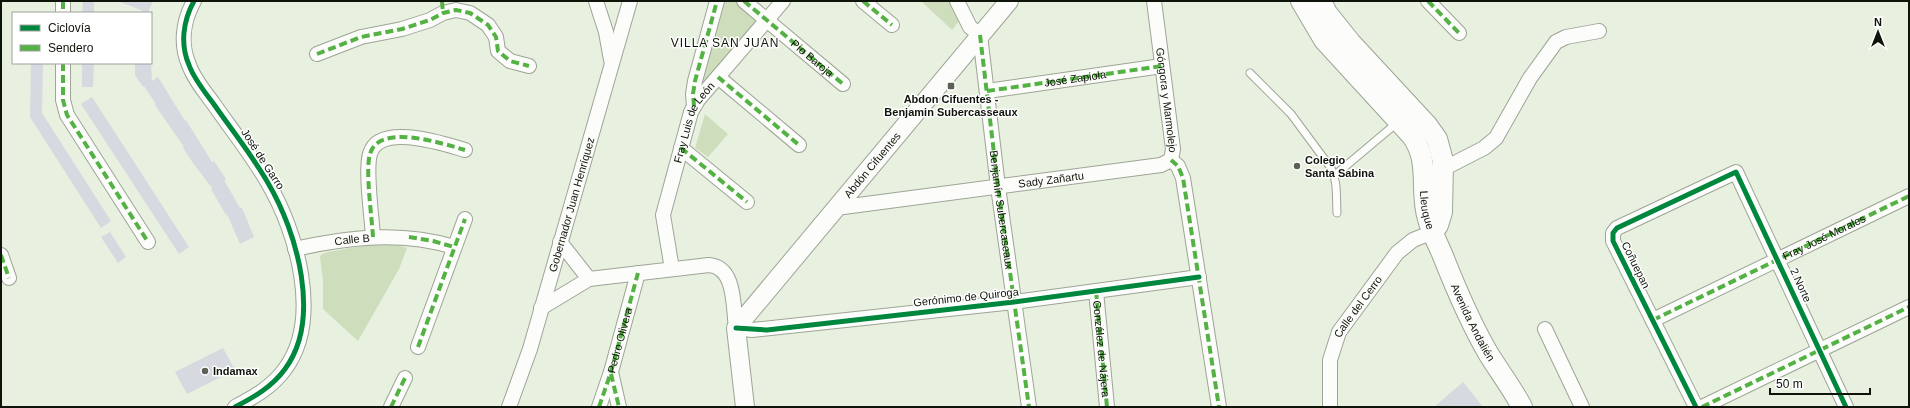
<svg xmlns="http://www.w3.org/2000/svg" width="1910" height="408" viewBox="0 0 1910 408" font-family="Helvetica,sans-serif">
  <rect width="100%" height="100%" fill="#e8f0df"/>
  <!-- green -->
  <path fill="#cedebd" d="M 722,1 L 736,1 L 756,18 L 758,22 L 705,83 L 702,80 Z
    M 921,1 L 950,1 L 959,21 L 952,30 Z
    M 705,114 L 728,134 L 708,157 L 695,148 Z
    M 389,241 L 407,248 L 399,269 L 358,341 L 323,309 L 323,280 L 320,257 L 322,254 L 328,252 Z"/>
  <!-- building -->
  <path fill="#d7d9e0" d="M 83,1 L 94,1 L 94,13 L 82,13 Z
    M 118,1 L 153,1 L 148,13 Z
    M 31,63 L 43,63 L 42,113 L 111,221 L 101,228 L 30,117 Z
    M 82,63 L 94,63 L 93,87 L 82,87 Z
    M 135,63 L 151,63 L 152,81 L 158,77 L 185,121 L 186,120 L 212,162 L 214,161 L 226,179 L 224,180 L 240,208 L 242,208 L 254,237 L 240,244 L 227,214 L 226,215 L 211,189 L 212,188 L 193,163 L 183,148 L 184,147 L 155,105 L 156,104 L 144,86 L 143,87 L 135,75 Z
    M 92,97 L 189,247 L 179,254 L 81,104 Z
    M 110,232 L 126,257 L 118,263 L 101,237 Z
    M 223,348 L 235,370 L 187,394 L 175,372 Z
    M 1463,382 L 1483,407 L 1434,407 Z"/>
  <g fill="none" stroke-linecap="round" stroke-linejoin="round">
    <defs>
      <path id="service" d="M 1250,73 L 1291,114 L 1331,168 C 1338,182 1336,197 1337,213
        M 1335,175 L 1398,122"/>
      <g id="minor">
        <path d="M 63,1 L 63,13"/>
        <path d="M 194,1 C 183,21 180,44 189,65 C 194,79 204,91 213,103 C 231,129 252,155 268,183 C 297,232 322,319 285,369 C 272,387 254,397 235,407"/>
        <path d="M 596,1 L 606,32 L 611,60"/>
        <path d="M 744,1 L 843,84"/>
        <path d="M 863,1 L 892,25"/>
        <path id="s1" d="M 957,1 L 970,27 L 980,35 L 998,187 L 1029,407"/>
        <path id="s2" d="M 1154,1 L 1173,149 L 1171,160"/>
        <path d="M 1428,1 L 1459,33"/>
        <path d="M 317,54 L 361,37 L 402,29 L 430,20 L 443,13 L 456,10 L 470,13 L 488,25 L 496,37 L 498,51 L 510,61 L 529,66"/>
        <path d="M 63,63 L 63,100 L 67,115 L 148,242"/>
        <path d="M 718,77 L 799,145"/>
        <path d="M 987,91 L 1162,66"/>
        <path d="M 694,106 L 693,94 L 695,81 L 717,1"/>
        <path d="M 681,148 L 747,202"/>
        <path d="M 1171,160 L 1178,166 L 1183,178 L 1219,407"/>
        <path d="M 1443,169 L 1484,148 L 1496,138 L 1530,78 L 1556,42 L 1566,37 L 1599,31"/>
        <path id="s3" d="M 836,208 L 1161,165 L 1171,160"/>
        <path d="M 373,237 C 372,218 365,170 370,154 C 379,122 444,144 465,150"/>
        <path d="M 560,242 L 589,279"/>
        <path id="s4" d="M 295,249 C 349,237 401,231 454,247"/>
        <path d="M 1,255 L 9,278"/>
        <path id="s5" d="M 672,269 L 663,215 L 691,112 L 698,100 L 783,1"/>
        <path d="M 1096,291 L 1107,407"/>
        <path d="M 541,308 L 589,279 L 709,265 C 736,267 733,307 736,328 L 752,330 L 1014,302 L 1199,277"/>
        <path id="s6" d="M 1653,320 L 1909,196"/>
        <path d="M 1545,329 L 1582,407"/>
        <path d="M 418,347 L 465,219"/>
        <path d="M 611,372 L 619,407"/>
        <path d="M 391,407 L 405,378"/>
        <path id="s7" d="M 509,407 L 530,349 L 630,1"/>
        <path d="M 599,407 L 611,372 L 638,273"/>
        <path id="s8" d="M 1330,407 L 1330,360 L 1339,332 L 1397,253 L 1413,240 L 1433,232"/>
        <path d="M 1696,407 L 1613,241 L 1613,233 L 1617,228 L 1736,172 L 1846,407"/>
        <path d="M 1702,407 L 1909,307"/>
      </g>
      <g id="tertiary">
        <path id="s9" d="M 745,407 L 736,328 L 1009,1"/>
      </g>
      <g id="secondary">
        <path id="s10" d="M 1301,1 L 1324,40 L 1412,136 C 1431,162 1419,191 1428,219 C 1431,231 1438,244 1443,256 C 1456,289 1470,322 1488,353 C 1499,371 1512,388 1522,407"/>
        <path d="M 1321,1 L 1327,13 L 1351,43 L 1427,125 L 1437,139 L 1443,161 L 1442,212 L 1438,225 L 1433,232"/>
      </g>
    </defs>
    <!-- service casing -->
    <use href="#service" stroke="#9ea497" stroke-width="9"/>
    <!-- minor casing -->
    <use href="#minor" stroke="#9ea497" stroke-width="16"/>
    <!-- tertiary casing -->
    <use href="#tertiary" stroke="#9ea497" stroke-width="20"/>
    <!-- secondary casing -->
    <use href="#secondary" stroke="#9ea497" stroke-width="22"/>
    <!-- service -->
    <use href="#service" stroke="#fcfdfa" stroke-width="7"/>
    <!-- minor -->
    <use href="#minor" stroke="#fcfdfa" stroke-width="14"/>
    <!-- tertiary -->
    <use href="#tertiary" stroke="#fcfdfa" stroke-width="18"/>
    <!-- secondary -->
    <use href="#secondary" stroke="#fcfdfa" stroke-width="20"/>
    <!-- quiet -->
    <g stroke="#54b144" stroke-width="4" stroke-dasharray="8 4" stroke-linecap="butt">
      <path d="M 63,1 L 63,13"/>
      <path d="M 442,1 L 443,13"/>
      <path id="s11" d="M 744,1 L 843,84"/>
      <path d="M 863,1 L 892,25"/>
      <path d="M 1428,1 L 1459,33"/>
      <path d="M 980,35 L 998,187 L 1029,407"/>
      <path d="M 317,54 L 361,37 L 402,29 L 430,20 L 443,13 L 456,10 L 470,13 L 488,25 L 496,37 L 498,51 L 510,61 L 529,66"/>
      <path d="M 63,63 L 63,100 L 67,115 L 148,242"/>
      <path d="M 718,77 L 799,145"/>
      <path id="s12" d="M 987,91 L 1162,66"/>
      <path d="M 694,106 L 693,94 L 695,81 L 717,1"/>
      <path d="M 681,148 L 747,202"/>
      <path d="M 1171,160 L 1178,166 L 1183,178 L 1219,407"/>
      <path d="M 373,237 C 372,218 365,170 370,154 C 379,122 444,144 465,150"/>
      <path d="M 409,237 L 433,241 L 454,247"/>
      <path d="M 1,255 L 9,278"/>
      <path id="s13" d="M 1096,291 L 1107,407"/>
      <path d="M 1653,320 L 1909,196"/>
      <path d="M 418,347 L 465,219"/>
      <path d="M 611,374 L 619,407"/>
      <path d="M 391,407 L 405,378"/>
      <path id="s14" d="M 599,407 L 611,372 L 638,273"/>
      <path d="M 1702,407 L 1909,307"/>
    </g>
    <defs>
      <path id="cycleway" d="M 194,1 C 183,21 180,44 189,65 C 194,79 204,91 213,103 C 231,129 252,155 268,183 C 297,232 322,319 285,369 C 272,387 254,397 235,407
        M 736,328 L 767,330 L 1014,302 L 1199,277
        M 1696,407 L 1613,241 L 1613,233 L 1617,228 L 1736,172 L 1846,407"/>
    </defs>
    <!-- cycleway casing -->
    <use href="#cycleway" stroke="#fff" stroke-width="8"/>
    <!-- cycleway -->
    <use href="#cycleway" stroke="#00873e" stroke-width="5"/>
  </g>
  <!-- markers -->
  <g fill="#5b6155" stroke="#fff" stroke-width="1.5">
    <rect x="947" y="82" width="8" height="8" rx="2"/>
    <circle cx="1297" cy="166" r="4"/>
    <circle cx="205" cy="371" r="4"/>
  </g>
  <g text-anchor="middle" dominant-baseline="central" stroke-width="3" stroke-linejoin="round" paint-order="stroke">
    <!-- street labels -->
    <g font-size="11" fill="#0f140a" stroke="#fff">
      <text stroke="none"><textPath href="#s11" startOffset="89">Pío Baroja</textPath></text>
      <text stroke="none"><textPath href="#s12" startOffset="89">José Zapiola</textPath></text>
      <text stroke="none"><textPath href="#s2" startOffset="100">Góngora y Marmolejo</textPath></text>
      <text stroke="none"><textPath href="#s5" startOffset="153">Fray Luis de León</textPath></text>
      <text transform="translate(263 159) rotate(57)">José de Garro</text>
      <text stroke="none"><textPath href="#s9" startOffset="292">Abdón Cifuentes</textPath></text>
      <text stroke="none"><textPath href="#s3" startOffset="217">Sady Zañartu</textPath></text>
      <text stroke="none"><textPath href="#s7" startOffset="212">Gobernador Juan Henríquez</textPath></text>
      <text stroke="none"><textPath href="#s10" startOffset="252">Lleuque</textPath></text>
      <text stroke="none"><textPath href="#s1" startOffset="218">Benjamín Subercaseaux</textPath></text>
      <text stroke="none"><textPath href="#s6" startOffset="190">Fray José Morales</textPath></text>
      <text stroke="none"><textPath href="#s4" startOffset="58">Calle B</textPath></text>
      <text transform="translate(1636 265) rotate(64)">Coñuepan</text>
      <text transform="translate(1801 285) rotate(66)">2 Norte</text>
      <text transform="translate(966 297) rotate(-6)">Gerónimo de Quiroga</text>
      <text stroke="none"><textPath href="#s8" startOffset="108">Calle del Cerro</textPath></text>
      <text stroke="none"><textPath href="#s10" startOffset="374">Avenida Andalién</textPath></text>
      <text stroke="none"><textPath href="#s14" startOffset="70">Pedro Olivera</textPath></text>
      <text stroke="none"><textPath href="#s13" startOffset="58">González de Nájera</textPath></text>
    </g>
    <!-- poi labels -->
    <g font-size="11" font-weight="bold" fill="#0f140a" stroke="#fff" text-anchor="start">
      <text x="951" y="99" text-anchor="middle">Abdon Cifuentes -<tspan x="951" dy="13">Benjamin Subercasseaux</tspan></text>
      <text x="1305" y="160">Colegio<tspan x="1305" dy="13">Santa Sabina</tspan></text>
      <text x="213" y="371">Indamax</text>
    </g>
    <!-- neighbourhood labels -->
    <g font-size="12" letter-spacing="1" fill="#0f140a" stroke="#fff">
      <text x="725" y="43">VILLA SAN JUAN</text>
    </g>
  </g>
  <!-- border -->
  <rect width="1910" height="408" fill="none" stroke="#0f140a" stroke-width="4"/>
  <!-- legend -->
  <rect x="12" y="12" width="140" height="52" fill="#ffffff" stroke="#9fa19d"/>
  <rect x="20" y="25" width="20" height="6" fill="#00873e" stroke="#9fa19d"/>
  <text x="48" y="32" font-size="12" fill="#0f140a">Ciclovía</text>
  <rect x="20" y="45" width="20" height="6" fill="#54b144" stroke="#9fa19d"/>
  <text x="48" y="52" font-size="12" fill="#0f140a">Sendero</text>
  <!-- north arrow -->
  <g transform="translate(1878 32)" stroke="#ffffff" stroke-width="3" paint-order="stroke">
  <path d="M0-3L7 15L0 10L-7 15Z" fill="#0f140a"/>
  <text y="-6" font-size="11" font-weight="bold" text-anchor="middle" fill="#0f140a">N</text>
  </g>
  <!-- scale -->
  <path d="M1770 388v6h100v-6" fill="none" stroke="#0f140a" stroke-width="2"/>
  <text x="1776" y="388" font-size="12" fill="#0f140a" stroke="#ffffff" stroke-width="3" paint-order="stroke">50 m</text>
</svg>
